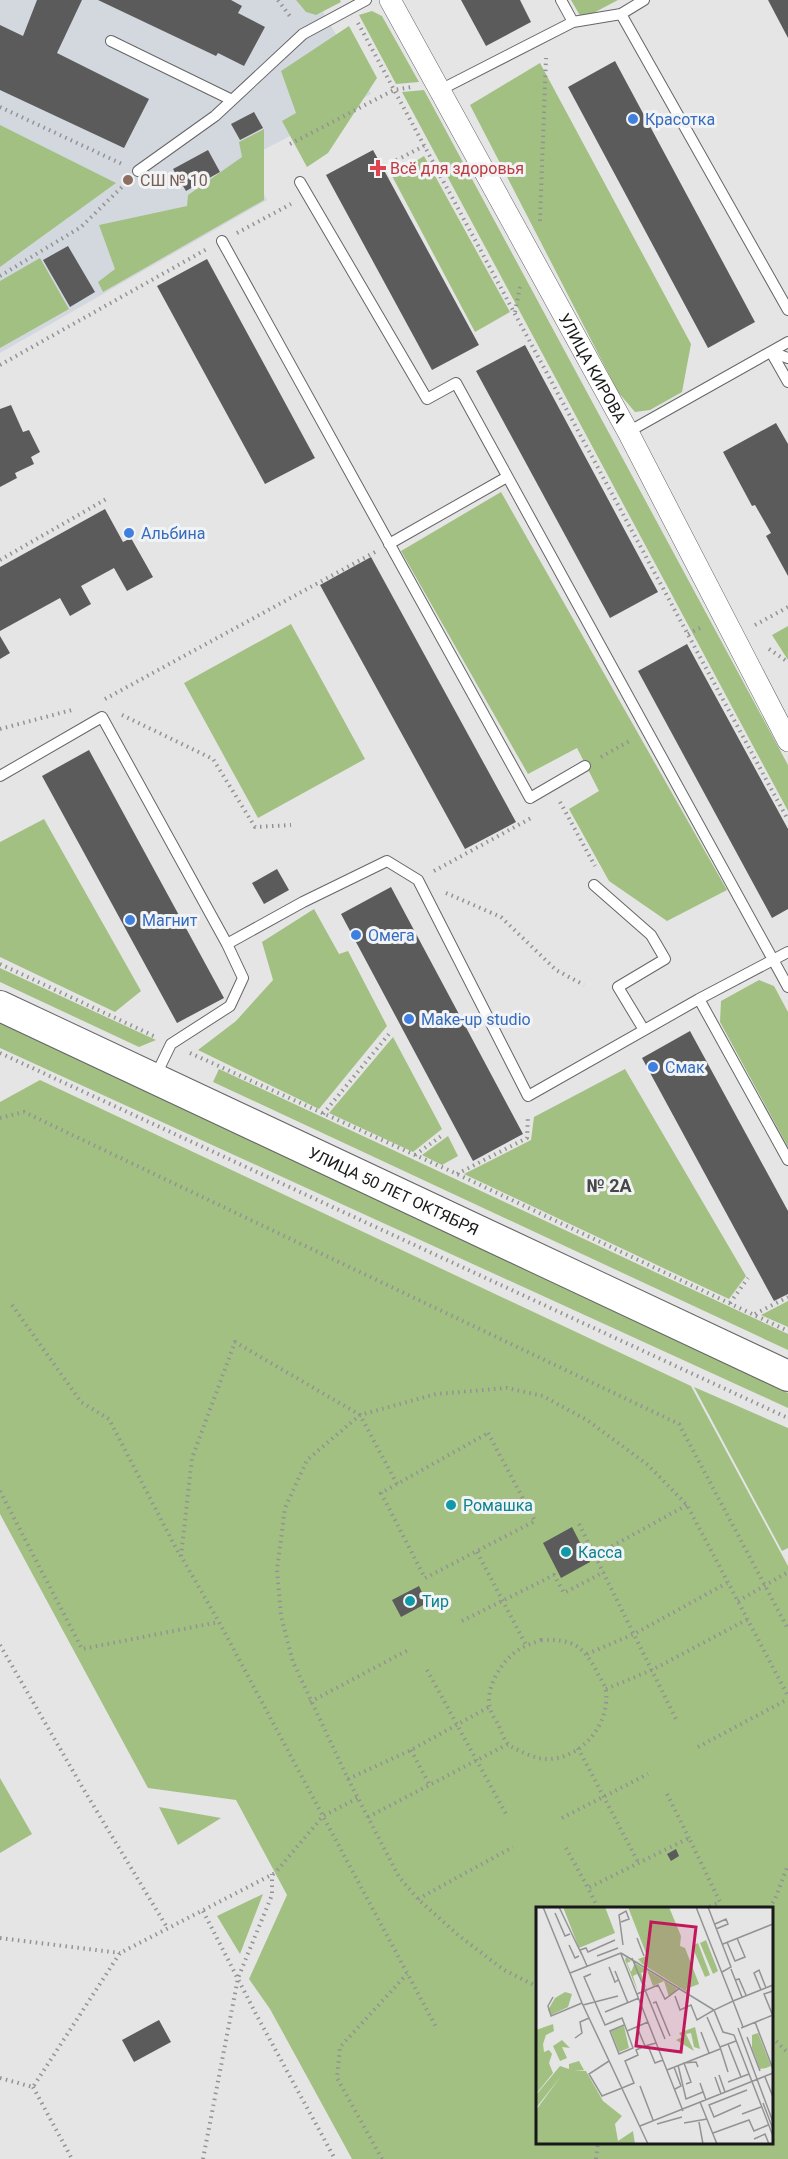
<svg xmlns="http://www.w3.org/2000/svg" width="788" height="2159" viewBox="0 0 788 2159" font-family="Roboto,sans-serif">
  <rect width="100%" height="100%" fill="#e5e5e6"/>
  <!-- built -->
  <path fill="#d3d8df" d="M 0,0 L 316,0 L 371,94 L 246,159 L 267,200 L 0,353 Z"/>
  <!-- green -->
  <path fill="#a2c082" fill-rule="evenodd" d="M 296,0 L 340,0 L 341,2 L 316,15 L 306,12 Z
    M 571,0 L 618,0 L 582,19 Z
    M 372,11 L 382,16 L 419,82 L 396,84 L 359,15 Z
    M 349,26 L 377,78 L 328,153 L 307,167 L 282,121 L 296,113 L 281,71 Z
    M 540,63 L 691,344 L 682,392 L 650,410 L 635,412 L 618,392 L 470,105 Z
    M 424,90 L 788,765 L 788,811 L 402,92 Z
    M 0,125 L 116,183 L 0,267 Z
    M 264,129 L 264,200 L 103,292 L 98,282 L 115,269 L 99,225 L 187,206 L 188,195 L 242,157 L 239,142 Z
    M 424,156 L 510,312 L 475,332 L 392,176 Z
    M 40,258 L 69,309 L 0,348 L 0,281 Z
    M 501,492 L 727,890 L 667,921 L 609,881 L 569,809 L 599,791 L 577,748 L 528,774 L 401,551 Z
    M 291,624 L 365,759 L 258,818 L 184,683 Z
    M 788,626 L 788,660 L 772,635 Z
    M 44,819 L 141,991 L 115,1012 L 0,957 L 0,842 Z
    M 314,909 L 339,954 L 348,951 L 387,1026 L 319,1109 L 198,1050 L 236,1021 L 273,980 L 262,942 Z
    M 0,968 L 156,1040 L 139,1047 L 0,982 Z
    M 759,980 L 774,986 L 788,1012 L 788,1147 L 720,1022 L 721,1001 Z
    M 0,1021 L 788,1393 L 788,1408 L 0,1048 Z
    M 393,1037 L 442,1129 L 413,1152 L 329,1113 Z
    M 219,1069 L 788,1334 L 788,1350 L 213,1082 Z
    M 625,1069 L 746,1276 L 729,1299 L 464,1174 L 531,1140 L 534,1117 Z
    M 40,1080 L 691,1386 L 788,1566 L 788,2159 L 352,2159 L 270,2009 L 249,1979 L 287,1895 L 236,1800 L 148,1788 L 0,1514 L 0,1102 ZM 538,1908 L 772,1908 L 772,2142 L 538,2142 Z
    M 448,1136 L 458,1156 L 442,1165 L 422,1155 Z
    M 788,1301 L 788,1327 L 761,1315 Z
    M 694,1387 L 788,1428 L 788,1548 L 782,1551 Z
    M 0,1778 L 32,1834 L 0,1853 Z
    M 159,1807 L 221,1818 L 178,1845 Z
    M 263,1894 L 240,1954 L 217,1916 Z"/>
  <!-- building -->
  <path fill="#5b5b5c" d="M 37,0 L 82,0 L 57,53 L 149,99 L 124,148 L 0,90 L 0,25 L 23,36 Z
    M 98,0 L 231,0 L 242,6 L 238,13 L 265,27 L 244,66 L 218,53 L 216,56 Z
    M 461,0 L 520,0 L 531,22 L 486,46 Z
    M 768,0 L 788,0 L 788,38 Z
    M 615,61 L 755,322 L 708,348 L 568,87 Z
    M 254,112 L 263,128 L 240,140 L 231,124 Z
    M 208,150 L 220,172 L 186,191 L 173,169 Z
    M 373,150 L 479,345 L 432,370 L 326,175 Z
    M 68,246 L 95,292 L 70,307 L 43,260 Z
    M 207,259 L 315,458 L 265,484 L 157,286 Z
    M 525,345 L 658,592 L 610,618 L 476,371 Z
    M 11,405 L 23,432 L 29,430 L 40,452 L 31,457 L 34,464 L 15,473 L 17,478 L 0,487 L 0,409 Z
    M 776,423 L 788,444 L 788,576 L 766,536 L 771,533 L 755,505 L 752,506 L 723,452 Z
    M 105,509 L 123,542 L 131,538 L 153,577 L 127,591 L 114,568 L 81,586 L 91,604 L 70,616 L 60,598 L 0,631 L 0,567 Z
    M 371,557 L 516,822 L 465,849 L 320,585 Z
    M 0,636 L 10,653 L 0,659 Z
    M 687,644 L 788,829 L 788,909 L 772,918 L 638,671 Z
    M 89,750 L 224,998 L 177,1023 L 42,776 Z
    M 277,869 L 289,890 L 264,904 L 252,883 Z
    M 391,887 L 523,1134 L 473,1161 L 341,914 Z
    M 690,1031 L 788,1211 L 788,1294 L 774,1301 L 642,1058 Z
    M 572,1527 L 590,1562 L 561,1578 L 543,1543 Z
    M 419,1586 L 427,1603 L 401,1617 L 392,1600 Z
    M 676,1849 L 679,1856 L 671,1861 L 667,1854 Z
    M 159,2020 L 171,2042 L 134,2062 L 122,2040 Z"/>
  <g fill="none" stroke-linecap="round" stroke-linejoin="round">
    <defs>
      <path id="lane" d="M 561,0 L 573,22
        M 621,14 L 644,0
        M 111,41 L 232,100
        M 440,90 L 573,22 L 621,14 L 788,310
        M 138,171 L 215,116 L 303,34 L 366,0
        M 300,182 L 427,399 L 456,383 L 788,987
        M 222,241 L 530,798 L 585,766
        M 771,352 L 788,382
        M 771,352 L 788,358
        M 628,432 L 788,342
        M 389,544 L 507,477
        M 0,776 L 102,717 L 227,944 L 243,978 L 230,1006 L 171,1044 L 155,1077
        M 594,885 L 651,935 L 665,959 L 618,987 L 644,1030
        M 227,944 L 303,902 L 387,861 L 418,880 L 528,1096 L 699,999 L 788,952
        M 699,999 L 788,1160"/>
      <g id="street">
        <path id="s1" d="M 390,0 L 628,432 L 788,741"/>
      </g>
      <g id="secondary">
        <path id="s2" d="M 0,1006 L 788,1376"/>
      </g>
    </defs>
    <!-- lane casing -->
    <use href="#lane" stroke="#656667" stroke-width="12"/>
    <!-- street casing -->
    <use href="#street" stroke="#656667" stroke-width="22"/>
    <!-- secondary casing -->
    <use href="#secondary" stroke="#656667" stroke-width="32"/>
    <!-- path -->
    <path stroke="#939394" stroke-width="4" stroke-dasharray="1.5 4.5" stroke-linecap="butt" d="M 278,0 L 292,19
      M 358,23 L 788,820
      M 0,107 L 122,164
      M 290,144 L 394,90 L 412,87
      M 391,163 L 424,146
      M 540,221 L 546,58
      M 237,233 L 291,204
      M 0,276 L 81,227 L 126,183
      M 515,312 L 520,287
      M 0,365 L 207,249
      M 0,560 L 108,498
      M 755,625 L 788,607
      M 688,634 L 702,627
      M 769,649 L 788,662
      M 105,699 L 375,552
      M 122,715 L 213,759 L 255,827 L 291,825
      M 0,729 L 72,710
      M 601,757 L 631,740
      M 560,802 L 595,866
      M 434,871 L 533,817
      M 446,893 L 501,917 L 556,970 L 584,985
      M 0,964 L 156,1037
      M 0,1053 L 788,1418
      M 190,1053 L 457,1174 L 788,1331
      M 323,1114 L 389,1034
      M 0,1118 L 24,1112 L 679,1424 L 788,1629
      M 415,1155 L 444,1134
      M 457,1174 L 527,1138 L 528,1115
      M 730,1303 L 748,1278
      M 12,1305 L 81,1402 L 109,1419 L 180,1556
      M 755,1314 L 788,1297
      M 488,1433 L 535,1521 L 425,1578 L 381,1493 Z
      M 397,1484 L 360,1415 L 235,1342 L 192,1458 L 181,1556 L 219,1622 L 436,2027
      M 0,1491 L 82,1649 L 219,1622
      M 579,1524 L 677,1721
      M 477,1552 L 526,1645
      M 596,1555 L 687,1505
      M 738,1601 L 788,1572
      M 462,1621 L 554,1575 L 564,1593 L 604,1572
      M 541,1640 C 571,1639 582,1644 596,1670 C 599,1677 605,1684 606,1691 C 610,1725 581,1759 547,1759 C 535,1759 522,1752 512,1747 C 504,1743 502,1732 498,1724 C 495,1719 491,1713 490,1708 C 485,1690 499,1666 512,1655 C 520,1647 531,1644 541,1640 Z
      M 0,1645 L 84,1790 L 168,1929
      M 587,1654 L 634,1634 L 727,1583
      M 427,1670 L 506,1814
      M 606,1689 L 652,1670 L 748,1619
      M 310,1702 L 410,1649
      M 698,1747 L 788,1699
      M 578,1748 L 638,1862
      M 411,1750 L 429,1784
      M 348,1779 L 411,1750 L 489,1707
      M 667,1794 L 689,1838
      M 368,1817 L 508,1744
      M 562,1818 L 648,1774
      M 566,1848 L 588,1888
      M 418,1899 L 513,1847
      M 598,1908 L 588,1888 L 689,1838 L 720,1902 L 707,1908
      M 769,1908 L 775,1899 L 788,1865
      M 203,1911 L 257,2016 L 335,2159
      M 0,1938 L 120,1953
      M 538,1987 L 504,1970 L 458,1935 L 418,1899 L 399,1877 L 348,1779 L 293,1662 L 281,1616 L 277,1570 L 285,1508 L 307,1460 L 360,1415 L 436,1394 L 507,1388 L 543,1396 L 587,1420 L 648,1465 L 687,1505 L 788,1696
      M 772,2037 L 788,2053
      M 0,2078 L 33,2087 L 120,1953 L 275,1873 L 323,1816 L 358,1798
      M 33,2087 L 72,2159
      M 203,2159 L 238,1978 L 272,1895 L 272,1874
      M 382,2159 L 337,2078 L 340,2047 L 407,1974
      M 596,2159 L 598,2142"/>
    <!-- lane -->
    <use href="#lane" stroke="#fff" stroke-width="10"/>
    <!-- street -->
    <use href="#street" stroke="#fff" stroke-width="21"/>
    <!-- secondary -->
    <use href="#secondary" stroke="#fff" stroke-width="30"/>
  </g>
  <!-- markers -->
  <g fill="#3f7fe0" stroke="#f2f3f4" stroke-width="2">
    <circle cx="633" cy="119" r="6"/>
    <circle cx="129" cy="533" r="6"/>
    <circle cx="130" cy="920" r="6"/>
    <circle cx="356" cy="935" r="6"/>
    <circle cx="409" cy="1019" r="6"/>
    <circle cx="653" cy="1067" r="6"/>
  </g>
  <path fill="#e0444e" stroke="#f2f3f4" stroke-width="2" d="M375 159h6v6h6v6h-6v6h-6v-6h-6v-6h6z"/>
  <circle fill="#8d6e63" stroke="#f2f3f4" stroke-width="2" cx="128" cy="180" r="6"/>
  <g fill="#0f9aa8" stroke="#f2f3f4" stroke-width="2">
    <circle cx="451" cy="1505" r="6"/>
    <circle cx="566" cy="1552" r="6"/>
    <circle cx="410" cy="1601" r="6"/>
  </g>
  <g text-anchor="middle" dominant-baseline="central" stroke-width="6" stroke-linejoin="round" paint-order="stroke">
    <!-- shop labels -->
    <g font-size="16" fill="#366cbe" stroke="#f2f3f4" text-anchor="start">
      <text x="645" y="119">Красотка</text>
      <text x="141" y="533">Альбина</text>
      <text x="142" y="920">Магнит</text>
      <text x="368" y="935">Омега</text>
      <text x="421" y="1019">Make-up studio</text>
      <text x="665" y="1067">Смак</text>
    </g>
    <!-- health labels -->
    <g font-size="16" fill="#be3a42" stroke="#f2f3f4" text-anchor="start">
      <text x="390" y="168">Всё для здоровья</text>
    </g>
    <!-- education labels -->
    <g font-size="16" fill="#785e54" stroke="#f2f3f4" text-anchor="start">
      <text x="140" y="180">СШ № 10</text>
    </g>
    <!-- street labels -->
    <g font-size="16" fill="#181919" stroke="#f2f3f4">
      <text stroke="none"><textPath href="#s1" startOffset="420">УЛИЦА КИРОВА</textPath></text>
      <text stroke="none"><textPath href="#s2" startOffset="435">УЛИЦА 50 ЛЕТ ОКТЯБРЯ</textPath></text>
    </g>
    <!-- culture labels -->
    <g font-size="16" fill="#0d838f" stroke="#f2f3f4" text-anchor="start">
      <text x="463" y="1505">Ромашка</text>
      <text x="578" y="1552">Касса</text>
      <text x="422" y="1601">Тир</text>
    </g>
    <!-- neighbourhood labels -->
    <g font-size="18" font-weight="bold" fill="#474748" stroke="#f2f3f4">
      <text x="609" y="1185">№ 2А</text>
    </g>
  </g>
  <!-- overview -->
  <g transform="translate(536 1907)">
    <rect width="237" height="237" fill="#e5e5e6"/>
    <path d="M 27,0 L 69,0 L 79,26 L 43,41 ZM 92,0 L 133,0 L 145,29 L 144,39 L 149,41 L 163,77 L 150,82 L 154,87 L 100,53 L 106,56 L 102,52 L 111,49 ZM 170,33 L 182,64 L 177,67 L 164,36 ZM 162,36 L 174,68 L 169,70 L 156,39 ZM 90,50 L 95,54 L 91,56 L 95,65 L 99,56 L 140,81 L 141,83 L 133,90 L 128,74 L 117,79 L 111,63 L 105,66 L 111,82 L 101,67 L 97,69 L 102,85 L 89,53 ZM 29,85 L 36,87 L 32,100 L 15,108 L 12,103 L 19,91 ZM 17,117 L 18,124 L 10,128 L 7,137 L 8,145 L 13,143 L 16,147 L 13,156 L 17,166 L 0,187 L 0,123 ZM 88,119 L 93,141 L 83,145 L 75,124 ZM 159,120 L 164,142 L 158,140 L 155,126 L 150,127 L 158,144 L 140,133 L 146,130 L 143,126 ZM 222,126 L 235,159 L 230,161 L 224,162 L 216,141 L 216,128 ZM 26,133 L 34,141 L 26,140 L 31,151 L 24,154 L 17,139 ZM 43,154 L 48,163 L 38,163 L 50,164 L 67,194 L 86,209 L 79,217 L 82,234 L 97,224 L 99,237 L 0,237 L 0,203 L 25,169 L 0,201 L 0,188 L 24,159 L 33,162 L 33,157 Z" fill="#a2c082"/>
    <path fill="none" stroke="#939394" stroke-width="1.5" d="M 7,0 L 46,96 L 112,237M 23,0 L 46,48M 160,0 L 197,94 L 237,78M 172,0 L 195,60 L 186,65M 19,6 L 29,29 L 34,27M 85,15 L 93,12 L 90,4 L 83,8 L 87,38M 179,17 L 190,12 L 192,17 L 180,22M 101,31 L 108,49M 191,35 L 199,54 L 209,50 L 201,31M 187,37 L 237,17M 33,38 L 39,51 L 43,49M 85,46 L 178,103 L 161,113 L 155,98 L 144,103 L 139,89M 85,47 L 147,204M 61,49 L 82,41M 96,51 L 129,132M 51,59 L 44,43 L 50,41 L 52,45 L 79,33M 73,60 L 79,75 L 82,73M 195,62 L 206,90M 79,64 L 92,96M 34,66 L 85,46M 55,67 L 48,70 L 69,118 L 86,111 L 91,124 L 97,141 L 83,147 L 74,124 L 88,118M 199,73 L 203,72 L 210,88M 225,83 L 218,66 L 223,63 L 230,81M 101,87 L 122,78 L 129,92 L 144,81M 17,90 L 12,99 L 15,109 L 46,96M 117,96 L 120,95 L 134,129M 47,98 L 82,89M 69,105 L 103,91M 237,109 L 228,87 L 237,84M 171,110 L 184,140M 219,115 L 237,162M 101,120 L 109,139 L 120,136M 207,120 L 197,94 L 178,103 L 187,125 L 198,128 L 237,229M 202,121 L 237,215M 205,121 L 237,108M 91,124 L 112,115M 165,125 L 173,146M 211,130 L 224,164M 39,131 L 46,126 L 44,115 L 53,111M 192,137 L 205,170M 112,139 L 119,156 L 127,153M 73,154 L 53,167 L 66,189 L 86,181M 142,158 L 150,192 L 167,185M 138,160 L 145,179 L 139,182M 131,163 L 184,142M 192,165 L 184,140 L 200,134M 183,168 L 189,185M 179,170 L 185,187M 229,170 L 237,190M 192,175 L 213,167M 164,176 L 170,193M 150,177 L 155,175 L 148,156 L 160,155 L 162,160M 104,179 L 117,213M 86,181 L 98,176 L 89,154 L 102,148 L 100,143 L 109,139M 164,195 L 181,237M 227,196 L 237,222M 205,198 L 178,210 L 173,198 L 211,183M 206,207 L 225,200M 163,215 L 167,237M 148,216 L 171,212M 121,217 L 146,210M 104,219 L 237,166M 177,226 L 213,213 L 218,224 L 232,218M 218,232 L 229,227 L 233,237"/>
    <path fill="#c2185b" fill-opacity="0.15" stroke="#c2185b" stroke-width="3" d="M 115,15 L 160,20 L 145,145 L 100,139 Z"/>
    <rect width="237" height="237" fill="none" stroke="#181919" stroke-width="3"/>
  </g>
</svg>
